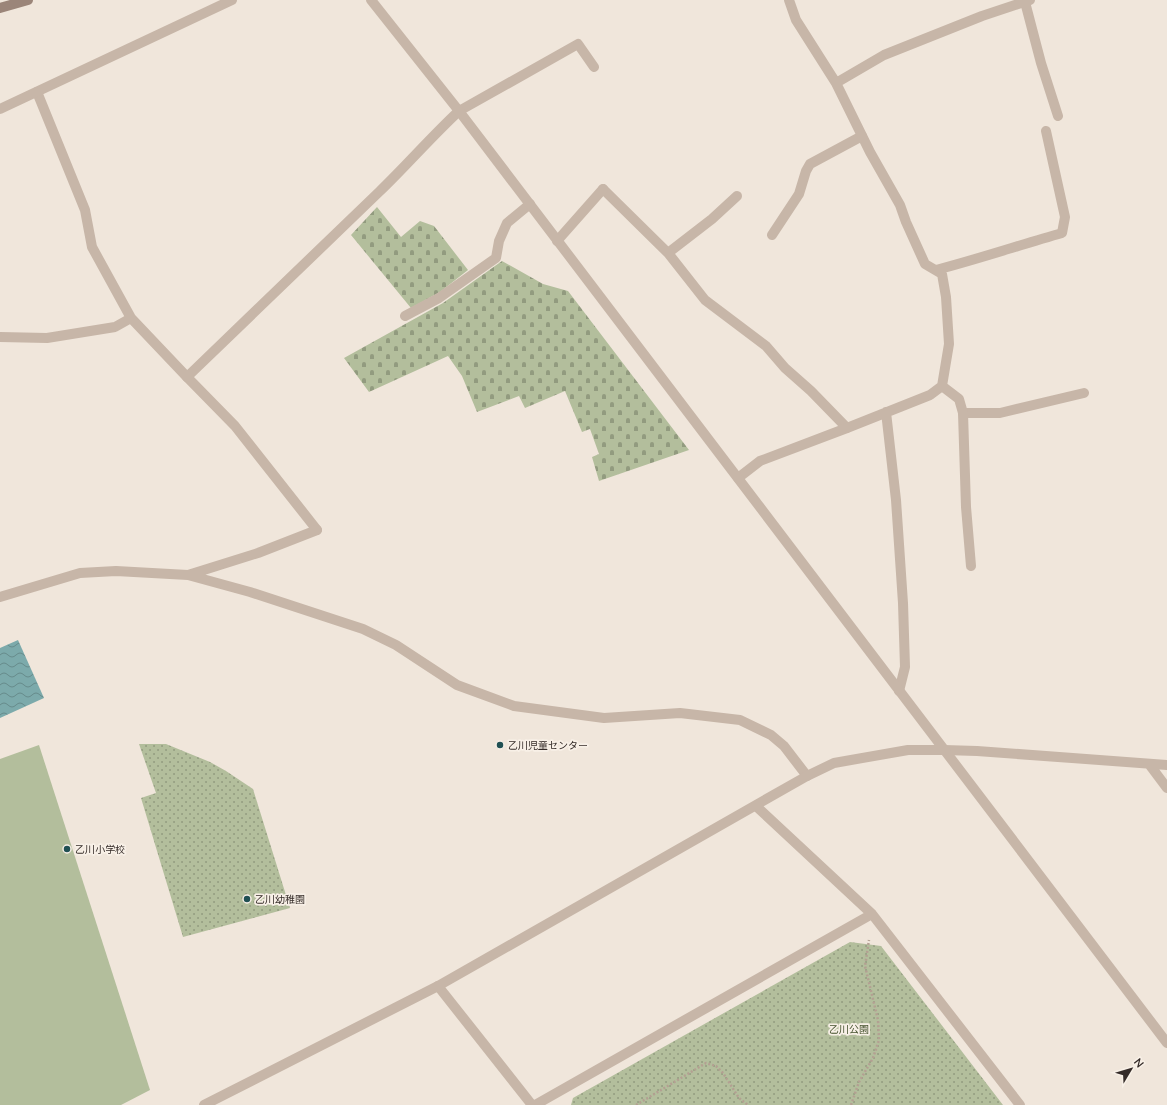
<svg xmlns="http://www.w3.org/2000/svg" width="1167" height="1105" viewBox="0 0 1167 1105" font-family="Mulish,'Noto Sans JP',sans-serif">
  <defs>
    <pattern id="grass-dots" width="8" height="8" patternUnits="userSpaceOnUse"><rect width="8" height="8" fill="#b3be9c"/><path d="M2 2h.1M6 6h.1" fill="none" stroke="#929b7f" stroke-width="1.8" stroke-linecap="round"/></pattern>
    <pattern id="cemetery-stones" width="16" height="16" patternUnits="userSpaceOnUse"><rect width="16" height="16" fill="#b3be9c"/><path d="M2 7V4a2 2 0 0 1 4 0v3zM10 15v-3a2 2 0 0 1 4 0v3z" fill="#929b7f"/></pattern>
    <pattern id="water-waves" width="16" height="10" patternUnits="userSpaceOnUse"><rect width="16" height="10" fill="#7caaab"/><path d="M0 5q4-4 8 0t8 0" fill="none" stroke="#668b8b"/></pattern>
  </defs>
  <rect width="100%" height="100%" fill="#f0e6db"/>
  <!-- grass -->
  <path fill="url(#grass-dots)" d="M 139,744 L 166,744 L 210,762 L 226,771 L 253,789 L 290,908 L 183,937 L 141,798 L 156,793 Z
    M 850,942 L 881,946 L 1003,1105 L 571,1105 L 573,1098 Z"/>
  <!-- cemetery -->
  <path fill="url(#cemetery-stones)" d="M 377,207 L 401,237 L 420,221 L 434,226 L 468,270 L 440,292 L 411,308 L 351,235 Z
    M 502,261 L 543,284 L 568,291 L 689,450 L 599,481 L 592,457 L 599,454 L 590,429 L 582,432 L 565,391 L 525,408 L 519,396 L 477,412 L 462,376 L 448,356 L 369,392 L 344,358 L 443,303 Z"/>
  <!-- garden -->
  <path fill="#b3be9c" d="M 39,745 L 150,1090 L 121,1105 L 0,1105 L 0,759 Z"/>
  <!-- water -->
  <path fill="url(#water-waves)" d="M 18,640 L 44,698 L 0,718 L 0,648 Z"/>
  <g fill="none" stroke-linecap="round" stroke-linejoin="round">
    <!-- path -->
    <path stroke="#b3a092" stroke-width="2.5" stroke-dasharray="2 2" stroke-linecap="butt" d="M 636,1105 L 706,1063 L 716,1066 L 723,1073 L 739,1098 L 748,1105
      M 851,1105 L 859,1082 L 873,1058 L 879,1040 L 878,1020 L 865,966 L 869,940"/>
    <!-- service -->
    <path stroke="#c7b6a8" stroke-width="10" d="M 603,189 L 668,253 L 705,300 L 766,346 L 785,368 L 811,391 L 847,428
      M 772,235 L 799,194 L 806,171 L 810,164 L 862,136
      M 668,253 L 712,219 L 737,196
      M 405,316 L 439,298 L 496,258 L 499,241 L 507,223 L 530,204
      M 187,377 L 235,426 L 317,530
      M 963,413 L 1000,413 L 1084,393"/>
    <!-- minor -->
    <path stroke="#c7b6a8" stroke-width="10" d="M 1025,2 L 1041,63 L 1058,116
      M 836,83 L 884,55 L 982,16 L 1030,0
      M 37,92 L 85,210 L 92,247 L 131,318 L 187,377 C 252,315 316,253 380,191 C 407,165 432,136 459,111 L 578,44 L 594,67
      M 557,241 L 603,189
      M 936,270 C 978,259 1020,245 1062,233 L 1065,217 L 1046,131
      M 0,337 L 47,338 L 115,327 L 131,318
      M 942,386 L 959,399 L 963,413 L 966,507 L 971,566
      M 886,412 L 896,500 L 903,603 L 905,667 L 899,691
      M 738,478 L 760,461 L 847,428 L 930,395 L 942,386 L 949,344 L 946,297 L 942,274 L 925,264 L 906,222 L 900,205 L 870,152 L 836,83 L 796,20 L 789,0
      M 188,575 L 258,553 L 317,530
      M 0,597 L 80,573 L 116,571 L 188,575 L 250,592 L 363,629 L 396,645 L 457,685 L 514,706 L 604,718 L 680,713 L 740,720 L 771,735 L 784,746 L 807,776
      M 944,750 L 977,751 L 1167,765
      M 1149,764 L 1167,788
      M 756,806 L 872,914 L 1020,1105
      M 438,986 L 532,1105
      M 535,1105 L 872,914"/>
    <!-- tertiary -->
    <path stroke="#c7b6a8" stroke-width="10" d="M 371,0 L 459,111 L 1167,1043
      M 0,109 L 232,0
      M 204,1105 L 438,986 L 807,776 L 834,763 L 908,750 L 944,750"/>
    <!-- secondary -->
    <path stroke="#9b8579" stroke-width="10" d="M 0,8 L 28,0"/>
  </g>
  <!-- markers -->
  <g fill="#205053" stroke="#f8f0e7" stroke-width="1.5">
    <circle cx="500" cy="745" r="4"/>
    <circle cx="67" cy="849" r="4"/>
    <circle cx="247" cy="899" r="4"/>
  </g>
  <g text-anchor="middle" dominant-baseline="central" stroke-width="3.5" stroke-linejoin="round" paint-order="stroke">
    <!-- poi labels -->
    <g font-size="10" fill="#342b28" stroke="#f8f0e7" text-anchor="start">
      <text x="508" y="745">乙川児童センター</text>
      <text x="75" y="849">乙川小学校</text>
      <text x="255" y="899">乙川幼稚園</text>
    </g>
    <!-- park labels -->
    <g font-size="10" fill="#44512d" stroke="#f8f0e7">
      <text x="849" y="1029">乙川公園</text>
    </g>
  </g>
  <!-- north arrow -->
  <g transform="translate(1131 1069) rotate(52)" stroke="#f8f0e7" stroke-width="3" paint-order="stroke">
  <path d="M0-3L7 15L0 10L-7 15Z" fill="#342b28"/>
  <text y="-6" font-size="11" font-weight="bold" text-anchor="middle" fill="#342b28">N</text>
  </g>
</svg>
